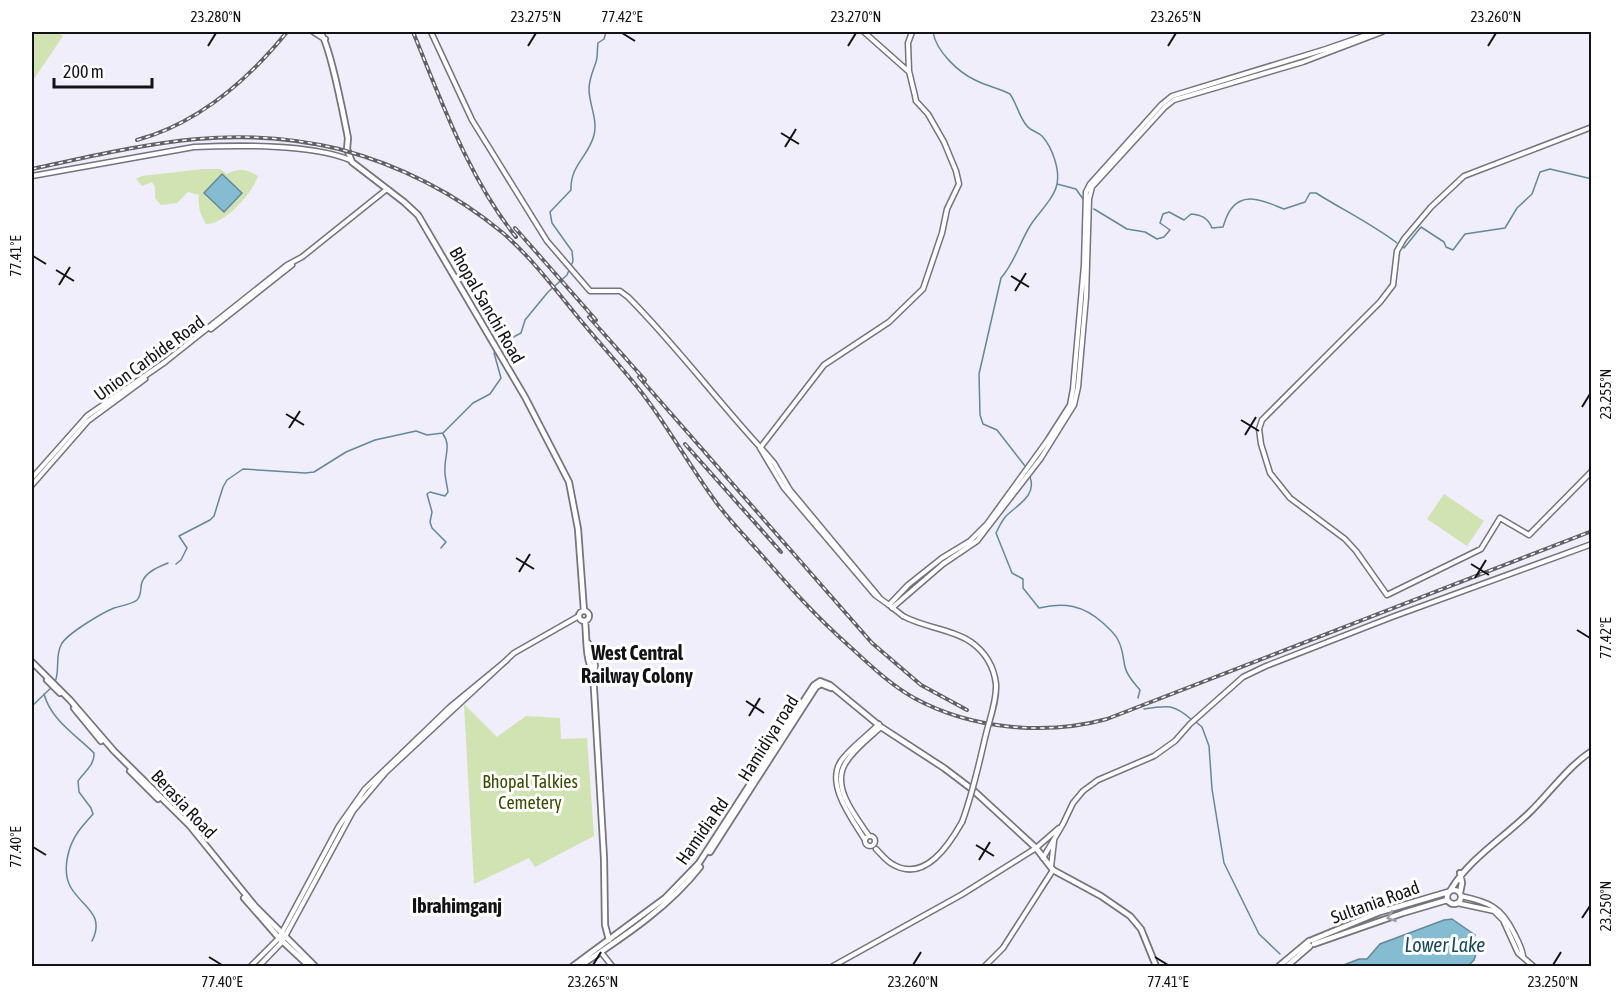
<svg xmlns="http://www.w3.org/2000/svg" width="1623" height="998" viewBox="0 0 1623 998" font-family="'Asap Condensed',sans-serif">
  <rect width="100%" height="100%" fill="#efeefa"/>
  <!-- green -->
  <path fill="#d1e2b3" d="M 32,32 L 57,32 L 63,36 L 32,82 Z
    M 203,169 L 220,169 L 227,174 C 239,168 246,169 258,176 C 252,194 225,224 206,224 C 200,214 198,207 199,195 L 188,192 L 177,203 L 161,205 L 155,198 L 155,187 L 152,182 L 142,186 L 136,179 L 142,176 Z
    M 1444,494 L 1484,521 L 1467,546 L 1427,519 Z
    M 464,704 L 497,737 L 526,716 L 560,718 L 561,739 L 587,738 L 594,836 L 535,867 L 529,858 L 474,884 Z"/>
  <!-- water -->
  <path fill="#85bcd1" stroke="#638999" stroke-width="1.5" d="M 222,174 L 242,193 L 224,212 L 204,193 Z
    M 1452,919 L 1475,935 L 1471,945 L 1476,954 L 1474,960 L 1468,966 L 1341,966 L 1359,959 L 1367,959 L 1380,944 L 1444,920 Z"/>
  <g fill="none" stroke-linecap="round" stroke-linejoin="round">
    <!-- stream -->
    <path stroke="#638999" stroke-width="1.5" d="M 933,32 C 936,51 958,72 975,80 C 986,86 999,88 1010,94 C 1017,104 1019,117 1027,126 C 1031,131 1038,132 1042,136 C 1052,147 1060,169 1057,184 C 1054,199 1038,213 1030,226 C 1019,244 1015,262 1001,278 L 979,374 L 980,415 L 983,424 L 997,430 L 1025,466
      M 1057,184 L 1076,189 L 1083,199
      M 1094,209 L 1127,229 L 1145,232 L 1157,239 L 1164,237 L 1170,230 L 1160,223 L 1163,214 L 1169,212 L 1184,220 L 1191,214 C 1202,215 1208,218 1212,228 L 1223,227 C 1225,221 1227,214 1231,209 C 1245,190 1268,203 1284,209 L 1305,202 L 1310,193 L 1316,193 C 1343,210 1372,224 1397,243
      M 1401,246 L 1404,248 L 1421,227 L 1444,242 L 1446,247 L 1453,250 L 1465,234 L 1505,228 L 1517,208 L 1532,194 L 1540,172 L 1550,169 L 1592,179
      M 500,344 L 521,333 L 525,320 L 548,292 L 567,275 L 573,261 L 572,251 L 552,223 L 550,212 L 571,190 C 570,165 589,156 594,135 C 598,120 589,104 589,89 C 589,79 593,71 596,62 C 598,56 597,49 598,43 L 604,39 L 606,32
      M 1030,477 C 1037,496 1017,505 1006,516 C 1001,522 999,527 996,533 L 1012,573 L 1023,579 L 1023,588 L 1039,608 C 1064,602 1083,605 1103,623 C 1108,628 1115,633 1118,640 C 1123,649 1123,658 1125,667 C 1127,676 1134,683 1140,690 L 1138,698
      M 441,548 L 446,542 L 432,528 L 430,522 L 432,512 L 427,494 L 430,492 L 445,496 L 448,492 C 447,484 444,475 445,467 C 445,455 451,445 443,434
      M 176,564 L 181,560 L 187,548 L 179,536 L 210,520 L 214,516 L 223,487 L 227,480 L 243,469 L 305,473 L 314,472 L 346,452 L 375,440 L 416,431 L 427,435 L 443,433 L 473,403 L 490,394 L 501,378 L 494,353
      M 55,682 C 60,670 55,657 61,645 C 66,634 102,613 114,608 C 121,606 132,604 137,600 C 142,595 140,588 142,582 C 146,572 158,567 168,563
      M 44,694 C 51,720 76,735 94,753 C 95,765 84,772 78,781 L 79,792 L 91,808 L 93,814 C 88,820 82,826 78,832 C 68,846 62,870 70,886 C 81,907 106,913 92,941
      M 32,706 L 53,686
      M 1144,709 C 1168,705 1174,704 1192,720
      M 1196,722 L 1202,727 L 1209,746 L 1212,789 L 1224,863 L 1259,934 L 1280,954"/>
    <defs>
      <path id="tertiary" d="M 431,32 L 472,120 L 547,241 L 590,291 L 620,291 L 628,297 C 675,344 715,398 760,447
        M 864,32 L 908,71
        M 32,176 L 194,147 C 236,145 312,144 350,160
        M 211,329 L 292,265
        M 762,449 L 774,463 L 790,490 L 879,597
        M 32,478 L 87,416 L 165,362 L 287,265 L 302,257 L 387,189
        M 32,485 L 88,421 L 145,379
        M 889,605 L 875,595 L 784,488 L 760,448 L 824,365 L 889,322 L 923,289 L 942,233 L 947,209 L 959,184 L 956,171 L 944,142 L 928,114 L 916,101 L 915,96 L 909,71 L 908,43 L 912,32
        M 1043,858 L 1063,824 L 1073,803 L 1083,791 L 1098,780 L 1154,756 L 1175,741 L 1190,724 L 1243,677 L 1266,666 L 1392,617 L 1592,544
        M 1051,867 L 1054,841
        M 601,952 L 612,966
        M 251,966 L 279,938
        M 259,966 L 282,942
        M 833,966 L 961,895 L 1036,848 L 1059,828
        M 985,966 L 1003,948 L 1053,870"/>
      <path id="secondary" d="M 1592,127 L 1464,176 L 1431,207 L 1404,239 L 1397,251 L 1393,285 L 1380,302 L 1262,420 L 1259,429 L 1261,444 L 1270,473 L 1290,498 L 1345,539 L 1356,551 L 1387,595 L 1481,549 L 1500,518 L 1529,535 L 1592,471
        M 892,608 L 943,564 L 977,541 L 1041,458 L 1074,405 L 1078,387 L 1086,297 L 1089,199 L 1092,187 L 1165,107 L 1174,100 L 1303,62 L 1382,32
        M 903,616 L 889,605 L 908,585 L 942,558 L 970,541 L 987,524 L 1047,441 L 1070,405 L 1073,389 L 1084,265 L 1086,192 L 1090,184 L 1161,105 L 1172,96 L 1326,49 L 1375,32
        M865 841a5 5 0 1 1 10 0a5 5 0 1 1-10 0Z
        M 869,836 C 857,818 831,788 845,764 C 853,750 869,738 881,727
        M 865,840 C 853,820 825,785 841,761 C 850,748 867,736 879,724
        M 876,849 C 882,855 887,862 894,865 C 925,882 949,845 962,822
        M 1461,896 C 1488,902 1501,906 1514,933 C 1518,941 1522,948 1523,956
        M 1457,903 L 1494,911 L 1503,920 L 1518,953 L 1533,966
        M 279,938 L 339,826 L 365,789 L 450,707 L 507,660
        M 282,942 L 353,811 L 386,772 L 514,653 L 579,616"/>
      <path id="primary" d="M 314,32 L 325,39
        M 320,32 C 330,43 344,118 348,138 L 347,149 L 352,162 L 404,202 L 418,215 L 525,397 L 569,482 L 578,529 L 584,611
        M579 616a5 5 0 1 1 10 0a5 5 0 1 1-10 0Z
        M 585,621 C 587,639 585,657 593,672
        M 588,643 L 593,653 L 595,667 L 593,672 L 604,858 L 605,925 L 609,940
        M 32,662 L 70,700 L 114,751 L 190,826 L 255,906 L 315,966
        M 47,680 L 60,693
        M 74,708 L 101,741
        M 130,771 L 158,799
        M 710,852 L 816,687 L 821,684 L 831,688
        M1447 897a7 7 0 1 1 14 0a7 7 0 1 1-14 0Z
        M 1450,891 C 1469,859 1502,839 1529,813 C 1550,793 1567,767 1592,751
        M 1460,893 L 1462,883 L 1460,873
        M 244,898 L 279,938 L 309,966
        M 1312,940 L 1380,912 L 1448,892
        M 1314,944 L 1403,913 L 1447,900
        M 573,966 L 665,898 L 699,863 L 814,685 L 820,681 L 830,685 L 881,727 L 944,768 L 973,790 L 1036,848 L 1053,870 L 1101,896 L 1130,916 L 1141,929 L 1156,966
        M 580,966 C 623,937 668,908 700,867
        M 1279,966 L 1309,941
        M 1287,966 L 1310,946"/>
    </defs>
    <!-- tertiary casing -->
    <use href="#tertiary" stroke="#74737e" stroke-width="7"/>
    <!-- secondary casing -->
    <use href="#secondary" stroke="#74737e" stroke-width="7"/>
    <!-- primary casing -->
    <use href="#primary" stroke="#74737e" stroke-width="8"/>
    <!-- tertiary -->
    <use href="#tertiary" stroke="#fff" stroke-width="4"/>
    <!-- secondary -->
    <use href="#secondary" stroke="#fff" stroke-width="4"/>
    <!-- primary -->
    <use href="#primary" stroke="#fff" stroke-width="4.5"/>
    <defs>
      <path id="rail" d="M 413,32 C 442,102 468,177 516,237
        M 137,140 C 199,123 248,80 287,32
        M 32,169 C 140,146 228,122 339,149 C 399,165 456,194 503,233 C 533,259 557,292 582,322 C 602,346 623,369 642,393 C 668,427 688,463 713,498 C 726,517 744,535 760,553 C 788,585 815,616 847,644 C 868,663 889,684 914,698 C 971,729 1045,736 1107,719 L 1592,531
        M 515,228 L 596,320
        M 589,317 L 645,380
        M 639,377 L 872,643 L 921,685 L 967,710
        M 685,444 L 781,552"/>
    </defs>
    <!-- rail casing -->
    <use href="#rail" stroke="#626168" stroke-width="4"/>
    <!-- rail -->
    <use href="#rail" stroke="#fff" stroke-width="1.5" stroke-dasharray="4.5" stroke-linecap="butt"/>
    <defs>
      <path id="secondary-bridge" d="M 903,616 C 925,628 952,629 971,642 C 985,652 994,667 996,684 C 997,700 990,718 986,734 C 979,763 973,793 962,822"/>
    </defs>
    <!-- secondary-bridge casing -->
    <use href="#secondary-bridge" stroke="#74737e" stroke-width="7" stroke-linecap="butt"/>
    <!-- secondary-bridge -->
    <use href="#secondary-bridge" stroke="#fff" stroke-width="4"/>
  </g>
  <!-- one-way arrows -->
  <defs><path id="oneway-chevron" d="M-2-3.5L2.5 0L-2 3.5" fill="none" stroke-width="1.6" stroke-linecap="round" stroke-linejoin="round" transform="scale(1.5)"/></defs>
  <use stroke="#a1a0a2" href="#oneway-chevron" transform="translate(1391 917) rotate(161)"/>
  <!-- ticks -->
  <path fill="none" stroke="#131216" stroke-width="2" d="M 622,33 L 635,41M 208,46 L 216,33M 528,46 L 536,33M 848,46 L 856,33M 1168,46 L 1176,33M 1488,46 L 1496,33M 781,133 L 799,144M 785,147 L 796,129M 33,256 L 46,264M 56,270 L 74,281M 1011,276 L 1029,287M 59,285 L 70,267M 1015,291 L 1026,273M 1582,407 L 1590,394M 286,414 L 304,425M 1241,420 L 1259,431M 289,428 L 300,411M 1245,435 L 1256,417M 516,558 L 534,569M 1471,564 L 1489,575M 519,572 L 530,554M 1475,578 L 1486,560M 1577,630 L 1590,638M 746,701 L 764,713M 749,716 L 760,698M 976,845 L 994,856M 33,847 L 46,855M 979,860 L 990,842M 1582,918 L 1590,906M 209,957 L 222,965M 1155,957 L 1168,965M 593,965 L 601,952M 913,965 L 921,952M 1553,965 L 1561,952"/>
  <g text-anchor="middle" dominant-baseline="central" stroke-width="6" stroke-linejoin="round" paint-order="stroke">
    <!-- street labels -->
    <g font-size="18" fill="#131216" stroke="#fff">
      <text transform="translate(487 305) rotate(60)">Bhopal Sanchi Road</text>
      <text transform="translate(149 358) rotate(-36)">Union Carbide Road</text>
      <text transform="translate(768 738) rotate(-58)">Hamidiya road</text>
      <text transform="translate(184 804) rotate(47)">Berasia Road</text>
      <text transform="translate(702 831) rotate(-55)">Hamidia Rd</text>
      <text transform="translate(1375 902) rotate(-20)">Sultania Road</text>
    </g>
    <!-- park labels -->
    <g font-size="18" fill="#394b00" stroke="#fff">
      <text x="530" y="781">Bhopal Talkies<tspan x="530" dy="21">Cemetery</tspan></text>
    </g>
    <!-- neighbourhood labels -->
    <g font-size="20" font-weight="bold" fill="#131216" stroke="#fff">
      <text x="637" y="652">West Central<tspan x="637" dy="23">Railway Colony</tspan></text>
      <text x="457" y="905">Ibrahimganj</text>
    </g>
    <!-- water labels -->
    <g font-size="20" font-style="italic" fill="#1b4a5a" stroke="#fff">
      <text x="1445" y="944">Lower Lake</text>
    </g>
  </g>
  <!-- border -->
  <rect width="1623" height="998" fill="none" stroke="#ffffff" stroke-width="66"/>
  <!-- scale -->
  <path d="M54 78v9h98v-9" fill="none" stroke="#131216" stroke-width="3"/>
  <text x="63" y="78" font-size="18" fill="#131216" stroke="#ffffff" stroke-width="4.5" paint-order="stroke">200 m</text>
  <rect x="33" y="33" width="1557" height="932" fill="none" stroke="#131216" stroke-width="2"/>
  <g font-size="15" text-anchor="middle" fill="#131216">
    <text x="216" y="22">23.280°N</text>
    <text x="536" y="22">23.275°N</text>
    <text x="622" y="22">77.42°E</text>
    <text x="856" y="22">23.270°N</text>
    <text x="1176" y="22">23.265°N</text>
    <text x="1496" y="22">23.260°N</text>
    <text transform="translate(16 256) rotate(-90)" y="5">77.41°E</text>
    <text transform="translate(1606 394) rotate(-90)" y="5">23.255°N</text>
    <text transform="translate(1606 638) rotate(-90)" y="5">77.42°E</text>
    <text transform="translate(16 847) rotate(-90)" y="5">77.40°E</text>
    <text transform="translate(1606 906) rotate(-90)" y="5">23.250°N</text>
    <text x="222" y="987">77.40°E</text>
    <text x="593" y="987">23.265°N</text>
    <text x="913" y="987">23.260°N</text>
    <text x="1168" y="987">77.41°E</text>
    <text x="1553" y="987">23.250°N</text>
  </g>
</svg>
